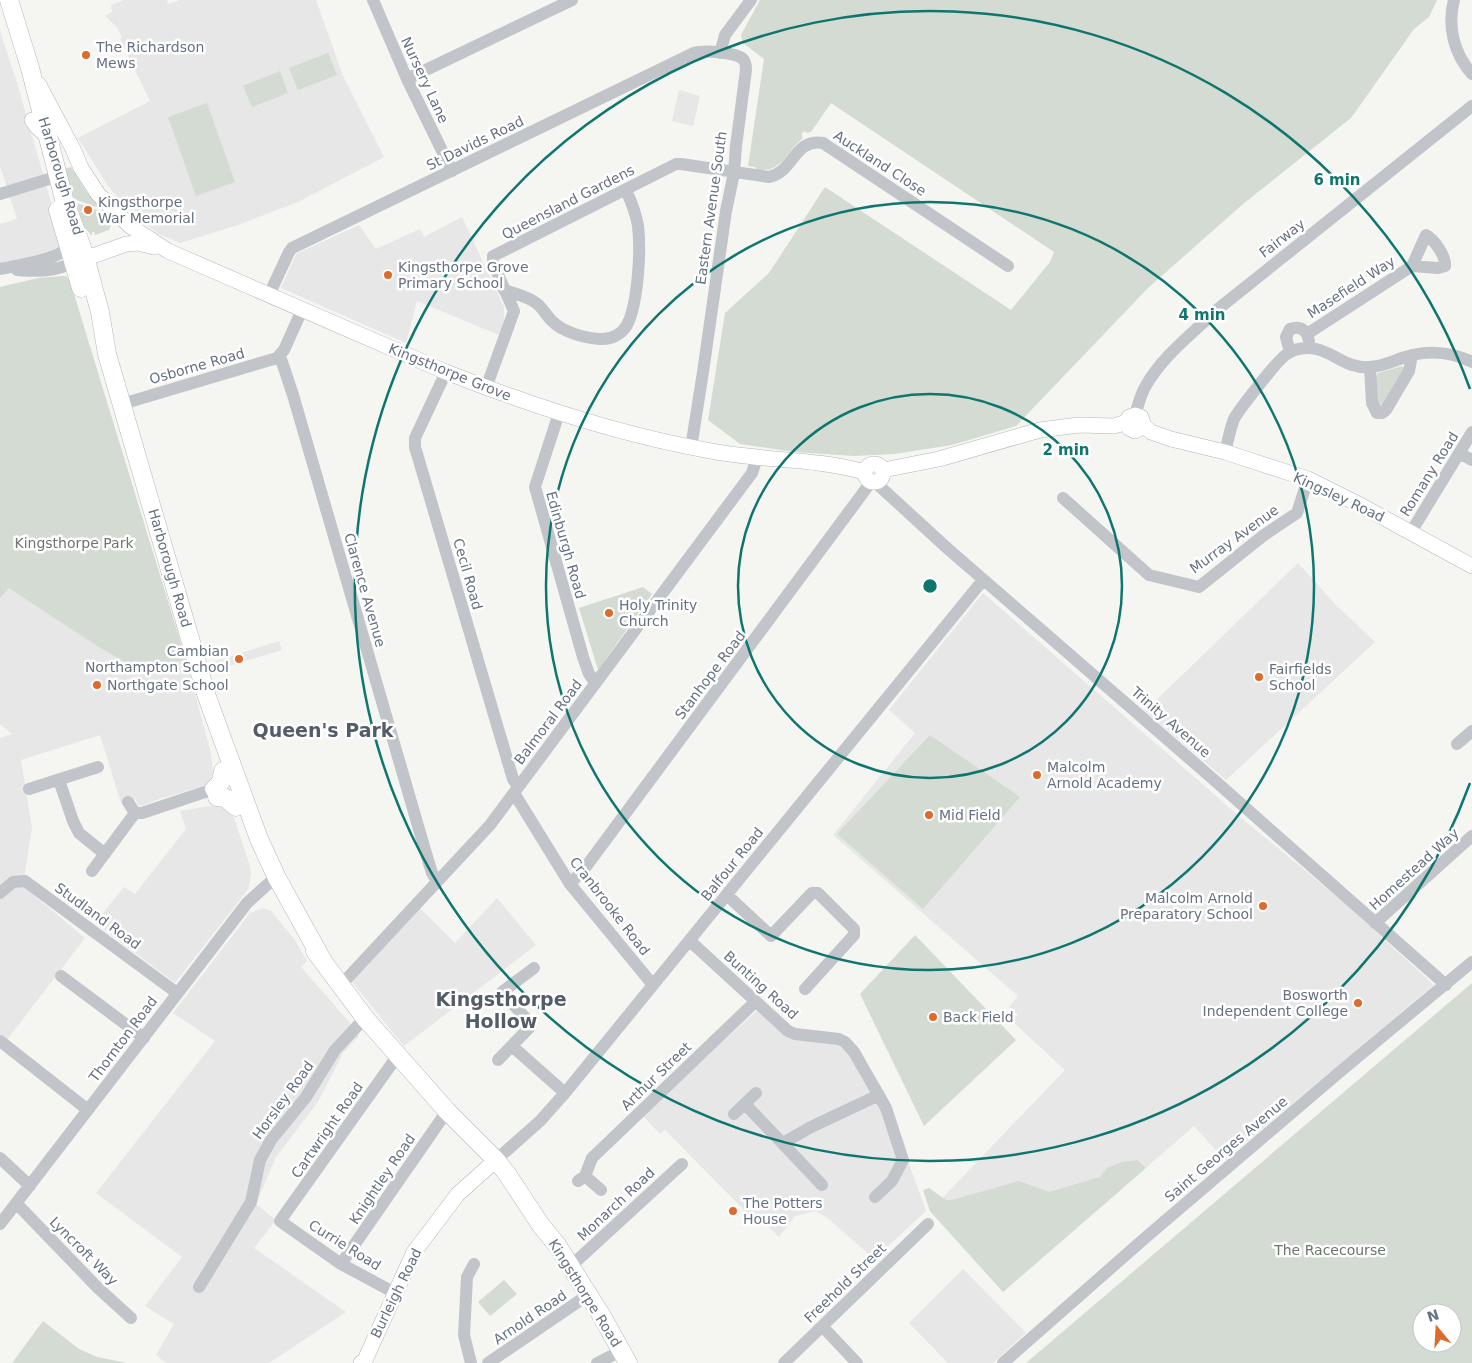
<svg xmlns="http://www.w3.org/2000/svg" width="1472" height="1363" viewBox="0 0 1472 1363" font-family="'DejaVu Sans',sans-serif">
  <rect width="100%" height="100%" fill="#f5f6f2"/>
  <!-- built -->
  <path fill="#e6e7e6" d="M 124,0 L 167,0 L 168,4 L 180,0 L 316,0 L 343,76 L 384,157 L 298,202 L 238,225 L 180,243 L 157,233 L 129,210 L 108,186 L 78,138 L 150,101 L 120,39 L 122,38 L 117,27 L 105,16 L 112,12 L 111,5 Z
    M 0,31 L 17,83 L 63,244 L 61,251 L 0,263 L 0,224 L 17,219 L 0,166 Z
    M 679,90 L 700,96 L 693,126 L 672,121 Z
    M 462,217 L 504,307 L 504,321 L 499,335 L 417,301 L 406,343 L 281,288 L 296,254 L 359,225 L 376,249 L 420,229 L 424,237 Z
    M 1298,563 L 1335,604 L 1375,642 L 1226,780 L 1145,711 Z
    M 9,587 L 97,646 L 149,667 L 186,660 L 211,754 L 213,773 L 207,785 L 159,799 L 142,806 L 139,805 L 135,799 L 121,803 L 100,735 L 21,760 L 32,827 L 23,886 L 85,938 L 0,1049 L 0,738 L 12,734 L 0,724 L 0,598 Z
    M 983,593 L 1240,817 L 1340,899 L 1434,985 L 1225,1160 L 1194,1126 L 1003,1292 L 930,1211 L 1065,1070 L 1012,1021 L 1018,1015 L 1009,1007 L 1018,996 L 833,835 L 915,733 L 889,710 Z
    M 279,641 L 282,650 L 216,670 L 213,662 Z
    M 217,805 L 224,805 L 230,809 L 233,815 L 250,866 L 251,873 L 249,888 L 175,983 L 95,923 L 124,887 L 135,894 L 186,829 L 180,811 Z
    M 497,898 L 536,945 L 404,1046 L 348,977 L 416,904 L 455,943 Z
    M 263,908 L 271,911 L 295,940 L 307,961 L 301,967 L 349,1022 L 359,1036 L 343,1053 L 318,1102 L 276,1157 L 256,1204 L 276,1220 L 254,1248 L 346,1312 L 269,1363 L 166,1363 L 156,1355 L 174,1324 L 145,1306 L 182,1257 L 96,1193 L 215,1041 L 173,1013 L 250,913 Z
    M 761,1007 L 795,1030 L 845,1038 L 887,1103 L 926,1211 L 874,1259 L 829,1219 L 816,1211 L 795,1216 L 779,1237 L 759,1218 L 754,1220 L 665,1130 L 660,1134 L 642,1115 Z
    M 963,1269 L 1026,1333 L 993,1363 L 948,1363 L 909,1323 Z"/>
  <!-- green -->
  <path fill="#d4dbd2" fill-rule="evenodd" d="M 760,0 L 1437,0 L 1429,17 L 1414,29 L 1351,118 L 1243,204 L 1148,288 L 1016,426 L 952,445 L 894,454 L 854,456 L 795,452 L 740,444 L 708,420 L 725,313 L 769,273 L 825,187 L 1011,310 L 1050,262 L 1054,252 L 831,103 L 811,132 L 806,133 L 805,131 L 802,133 L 802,139 C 784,153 784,172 757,170 L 755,167 L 748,166 L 764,59 L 743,43 L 741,35 Z
    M 328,53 L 337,75 L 298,90 L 289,68 Z
    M 280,71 L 288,93 L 252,107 L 243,86 Z
    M 207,103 L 235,182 L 196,196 L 168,117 Z
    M 71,167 L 85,190 L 98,206 L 96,207 L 74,199 L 65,169 Z
    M 76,203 C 86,206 118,213 109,230 L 95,235 L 94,232 L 92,232 L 92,236 L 84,227 L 79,213 L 86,210 L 79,212 Z
    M 62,276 L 66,276 L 70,281 L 186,660 L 149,667 L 132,666 L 97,646 L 9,588 L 0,598 L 0,287 L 38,278 Z
    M 1402,366 L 1405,369 L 1386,404 L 1378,407 L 1372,386 L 1378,373 Z
    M 643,587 L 652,594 L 598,670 L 579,608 Z
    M 930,735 L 1020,797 L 923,909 L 837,834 Z
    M 915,935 L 1016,1040 L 924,1126 L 860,994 Z
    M 1472,983 L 1472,1363 L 1026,1363 ZM 1422,1313 L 1452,1313 L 1452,1343 L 1422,1343 Z
    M 1137,1160 L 1146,1168 L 1003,1292 L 930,1211 L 923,1190 L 929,1188 L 946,1200 L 952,1200 L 1019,1181 L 1049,1192 L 1100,1177 L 1107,1168 L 1122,1162 Z
    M 504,1280 L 517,1294 L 490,1316 L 478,1302 Z
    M 43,1321 L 79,1349 L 97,1357 L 127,1363 L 12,1363 Z"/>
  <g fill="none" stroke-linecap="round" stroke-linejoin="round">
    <defs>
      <path id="major" d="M 39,85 L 73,149 L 81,168 L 98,194 L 130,226 L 168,251 L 446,372 C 532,406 619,435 711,451 C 762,461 815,458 865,472
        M 32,120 L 38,128 L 50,138
        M 76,262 L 126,244 L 138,243 L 154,247
        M 1143,425 L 1151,432 L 1171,439 L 1225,452 L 1308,479 L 1362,506 L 1472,566
        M865 473a9 9 0 1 1 18 0a9 9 0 1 1-18 0Z
        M 883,470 L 939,459 L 1040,430 L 1079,425 L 1114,426 L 1127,422 L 1129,417 L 1135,415 L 1141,417 L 1143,423 L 1140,428 L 1135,431 L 1129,428 L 1127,422
        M 361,1363 L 365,1360 L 414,1252 L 458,1194 L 496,1160"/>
      <path id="highway" d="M 9,0 L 30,68 L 64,199 L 84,253 L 100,312 L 107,354 L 207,697 L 259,839 L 277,878 L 323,961
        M 58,210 L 81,288
        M 214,789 L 221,782 L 223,771
        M 217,797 L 226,798 L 236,807
        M 315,951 L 365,1018 L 447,1111 L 496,1160 L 507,1174 L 540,1224 L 557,1245 L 600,1313 L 628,1363"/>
    </defs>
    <!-- major casing -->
    <use href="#major" stroke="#b2b6ba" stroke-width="16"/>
    <!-- highway casing -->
    <use href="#highway" stroke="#b4b7ba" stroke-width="19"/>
    <!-- minor -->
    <path stroke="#c1c4c8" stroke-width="12" d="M 373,0 L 407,79 L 452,171
      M 1454,0 C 1447,26 1454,54 1472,74
      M 720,53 L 725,35 L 751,0
      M 407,79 L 572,0
      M 0,194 L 49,179
      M 0,269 C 14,266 52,260 62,252 C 66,249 66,245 67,241
      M 17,270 C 38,272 55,271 73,263 L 76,256
      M 504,290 C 515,294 527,296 536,303 C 542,307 546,315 551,320 C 562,332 584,338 600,339 C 611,340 623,334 628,323 C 638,301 641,250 638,226 C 636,213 631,201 626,190
      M 269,295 L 289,252 L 292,248 L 694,53 C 703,50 735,52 743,59 C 746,62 746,66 746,70 L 736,146 L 734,173 L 726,211 L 703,372 L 691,448
      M 1307,334 L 1412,266 L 1426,235 C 1435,240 1446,257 1445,266 L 1438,268 L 1412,266
      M 1290,352 L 1286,337 L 1290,329 C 1301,325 1308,331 1309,342
      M 280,356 L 293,395 L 425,850 L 432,873 L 437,881
      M 1370,367 L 1372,403 L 1377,413 L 1382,413 L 1386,410 L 1409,371 L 1412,355
      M 446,372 L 415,438 L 415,447 L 505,752 L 513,779 L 518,787
      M 486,388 L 514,311 L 493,263 L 493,256 L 676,164 L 681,164 L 769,177 C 793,173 794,138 823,143 L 1008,266
      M 122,404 L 277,358 L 284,350 L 302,310
      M 559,413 L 535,487 L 583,657 L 589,674 L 596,683
      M 1135,415 C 1138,406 1140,397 1144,389 C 1161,357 1192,334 1218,309 L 1472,106
      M 1225,452 C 1228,441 1230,429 1234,419 C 1238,411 1279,358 1287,354 C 1295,348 1307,347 1316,349 C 1335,353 1347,369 1369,367 C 1381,367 1391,362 1402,358 C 1425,350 1450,351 1472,362
      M 1459,453 L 1472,460
      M 876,483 L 947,548 L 1213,779 L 1446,985
      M 1063,498 L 1149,575 L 1199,587 L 1264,535 L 1297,513 L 1308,479
      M 1411,532 L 1472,432
      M 1457,744 L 1472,731
      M 59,780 L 73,821 L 79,833 L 105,854
      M 29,789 L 98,767
      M 514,793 L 570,884 L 653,985
      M 128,802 L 135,813 L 142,813 L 214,789 L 222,789
      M 92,871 L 135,813
      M 570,884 L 585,868 L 871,482
      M 0,893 L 13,882 L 25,881 L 177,993
      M 727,895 L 771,936 L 812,893 L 818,893 L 854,929 L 854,935 L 805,989
      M 1375,923 L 1472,836
      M 690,941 L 788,1031 L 795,1034 L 839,1039 L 845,1042 L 854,1052 L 886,1108 L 903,1160 L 892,1181 L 875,1197
      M 61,976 L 144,1038
      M 340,986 L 490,825 L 752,473 L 757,458
      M 0,1041 L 88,1110
      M 512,1046 L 565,1093
      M 498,1060 L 531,1026 L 530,1023 L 502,992 L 534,968
      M 745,1104 L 822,1185
      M 734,1114 L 756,1093
      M 783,1143 L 811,1127 L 879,1095
      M 0,1158 L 30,1186
      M 496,1160 L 540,1121 L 565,1093 L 983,580
      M 585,1176 L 592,1158 L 755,1002
      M 578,1181 L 585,1176 L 601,1190
      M 16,1203 L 98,1288 L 131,1318
      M 0,1224 L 247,903 L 268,884 L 277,878
      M 341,1264 L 447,1111
      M 571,1266 L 682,1164
      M 199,1287 L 251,1202 L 260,1160 L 271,1140 L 306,1097 L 335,1050 L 365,1018
      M 395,1293 L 341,1264 L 280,1221 L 398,1055
      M 822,1326 L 857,1363
      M 471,1363 L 464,1335 L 467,1277 L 474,1264
      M 488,1363 L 588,1295
      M 597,1363 L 615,1354
      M 784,1363 L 928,1224
      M 1003,1363 L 1145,1238 L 1342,1070 L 1472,962"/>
    <!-- major -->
    <use href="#major" stroke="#fff" stroke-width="15"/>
    <!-- highway -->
    <use href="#highway" stroke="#fff" stroke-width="18"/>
  </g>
  <!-- distance rings -->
  <g fill="none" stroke="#0f766e" stroke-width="2.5">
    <circle cx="930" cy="586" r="192"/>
    <circle cx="930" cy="586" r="384"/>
    <path d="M1470 783A575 575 0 1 1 1470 389"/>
  </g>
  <!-- markers -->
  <g fill="#dd6b2c" stroke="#fff" stroke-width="2">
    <circle cx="86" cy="55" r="5"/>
    <circle cx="88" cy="210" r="5"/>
    <circle cx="388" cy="275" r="5"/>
    <circle cx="609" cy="613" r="5"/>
    <circle cx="239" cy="659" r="5"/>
    <circle cx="1259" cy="677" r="5"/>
    <circle cx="97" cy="685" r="5"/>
    <circle cx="1037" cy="775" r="5"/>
    <circle cx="929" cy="815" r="5"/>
    <circle cx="1263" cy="906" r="5"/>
    <circle cx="1358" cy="1003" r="5"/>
    <circle cx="933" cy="1017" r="5"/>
    <circle cx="733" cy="1211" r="5"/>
  </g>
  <g text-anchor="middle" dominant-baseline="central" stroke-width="5" stroke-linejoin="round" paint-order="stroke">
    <!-- poi labels -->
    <g font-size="14" fill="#667282" stroke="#fff" text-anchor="start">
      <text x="96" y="47">The Richardson<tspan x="96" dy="16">Mews</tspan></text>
      <text x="98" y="202">Kingsthorpe<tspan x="98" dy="16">War Memorial</tspan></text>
      <text x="398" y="267">Kingsthorpe Grove<tspan x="398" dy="16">Primary School</tspan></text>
      <text x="619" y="605">Holy Trinity<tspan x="619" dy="16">Church</tspan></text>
      <text x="229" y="651" text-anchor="end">Cambian<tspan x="229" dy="16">Northampton School</tspan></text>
      <text x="1269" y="669">Fairfields<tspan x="1269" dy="16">School</tspan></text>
      <text x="107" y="685">Northgate School</text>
      <text x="1047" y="767">Malcolm<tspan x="1047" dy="16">Arnold Academy</tspan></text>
      <text x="939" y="815">Mid Field</text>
      <text x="1253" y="898" text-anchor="end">Malcolm Arnold<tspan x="1253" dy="16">Preparatory School</tspan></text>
      <text x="1348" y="995" text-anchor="end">Bosworth<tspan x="1348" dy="16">Independent College</tspan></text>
      <text x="943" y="1017">Back Field</text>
      <text x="743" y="1203">The Potters<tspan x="743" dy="16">House</tspan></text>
    </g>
    <!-- street labels -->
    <g font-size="14" fill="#667282" stroke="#fff">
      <text transform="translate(425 80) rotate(65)">Nursery Lane</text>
      <text transform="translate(475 143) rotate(-26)">St Davids Road</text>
      <text transform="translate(880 163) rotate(33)">Auckland Close</text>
      <text transform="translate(61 176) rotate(73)">Harborough Road</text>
      <text transform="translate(568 202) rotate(-27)">Queensland Gardens</text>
      <text transform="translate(711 208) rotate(-82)">Eastern Avenue South</text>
      <text transform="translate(1282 238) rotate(-38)">Fairway</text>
      <text transform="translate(1351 287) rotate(-33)">Masefield Way</text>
      <text transform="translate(197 366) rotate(-16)">Osborne Road</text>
      <text transform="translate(450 372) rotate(22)">Kingsthorpe Grove</text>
      <text transform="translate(1429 474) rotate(-58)">Romany Road</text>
      <text transform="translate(1339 497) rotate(25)">Kingsley Road</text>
      <text transform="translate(1234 539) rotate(-36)">Murray Avenue</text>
      <text transform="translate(566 545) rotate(74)">Edinburgh Road</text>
      <text transform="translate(170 568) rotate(74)">Harborough Road</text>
      <text transform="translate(468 574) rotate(74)">Cecil Road</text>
      <text transform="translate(365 590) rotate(74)">Clarence Avenue</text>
      <text transform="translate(710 675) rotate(-53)">Stanhope Road</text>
      <text transform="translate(548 722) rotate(-53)">Balmoral Road</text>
      <text transform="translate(1171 722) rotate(41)">Trinity Avenue</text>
      <text transform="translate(732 864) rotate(-51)">Balfour Road</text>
      <text transform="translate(1414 869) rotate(-42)">Homestead Way</text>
      <text transform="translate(610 906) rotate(52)">Cranbrooke Road</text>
      <text transform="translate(98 916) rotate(36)">Studland Road</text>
      <text transform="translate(761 985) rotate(42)">Bunting Road</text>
      <text transform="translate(123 1039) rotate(-53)">Thornton Road</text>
      <text transform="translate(656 1076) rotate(-44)">Arthur Street</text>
      <text transform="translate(283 1100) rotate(-54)">Horsley Road</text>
      <text transform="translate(327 1130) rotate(-55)">Cartwright Road</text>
      <text transform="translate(1226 1149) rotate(-40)">Saint Georges Avenue</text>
      <text transform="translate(382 1179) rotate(-56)">Knightley Road</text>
      <text transform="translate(616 1204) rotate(-43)">Monarch Road</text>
      <text transform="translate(345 1245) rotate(32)">Currie Road</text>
      <text transform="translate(84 1251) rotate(45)">Lyncroft Way</text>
      <text transform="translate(845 1283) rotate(-44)">Freehold Street</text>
      <text transform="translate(396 1293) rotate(-64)">Burleigh Road</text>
      <text transform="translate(585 1293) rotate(58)">Kingsthorpe Road</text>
      <text transform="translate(530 1317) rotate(-34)">Arnold Road</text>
    </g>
    <!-- park labels -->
    <g font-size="14" fill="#667a64" stroke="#fff">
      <text x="74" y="543">Kingsthorpe Park</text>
      <text x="1330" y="1250">The Racecourse</text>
    </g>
    <!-- district labels -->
    <g font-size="19" font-weight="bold" fill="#535c68" stroke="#fff">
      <text x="323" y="730">Queen's Park</text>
      <text x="501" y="999">Kingsthorpe<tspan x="501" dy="22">Hollow</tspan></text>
    </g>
  </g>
  <circle cx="930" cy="586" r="8" fill="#0f766e" stroke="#fff" stroke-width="2.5"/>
  <g font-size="15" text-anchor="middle" font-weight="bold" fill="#0f766e" stroke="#fff" stroke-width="5" stroke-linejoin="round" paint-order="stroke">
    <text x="1337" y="185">6 min</text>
    <text x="1202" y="320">4 min</text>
    <text x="1066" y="455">2 min</text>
  </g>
  <!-- north arrow -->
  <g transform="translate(1437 1328) rotate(342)"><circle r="24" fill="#ffffff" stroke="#c2c7cd"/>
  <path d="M0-4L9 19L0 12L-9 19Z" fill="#dd6b2c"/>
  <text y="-8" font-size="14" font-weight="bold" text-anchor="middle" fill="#667282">N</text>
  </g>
</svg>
